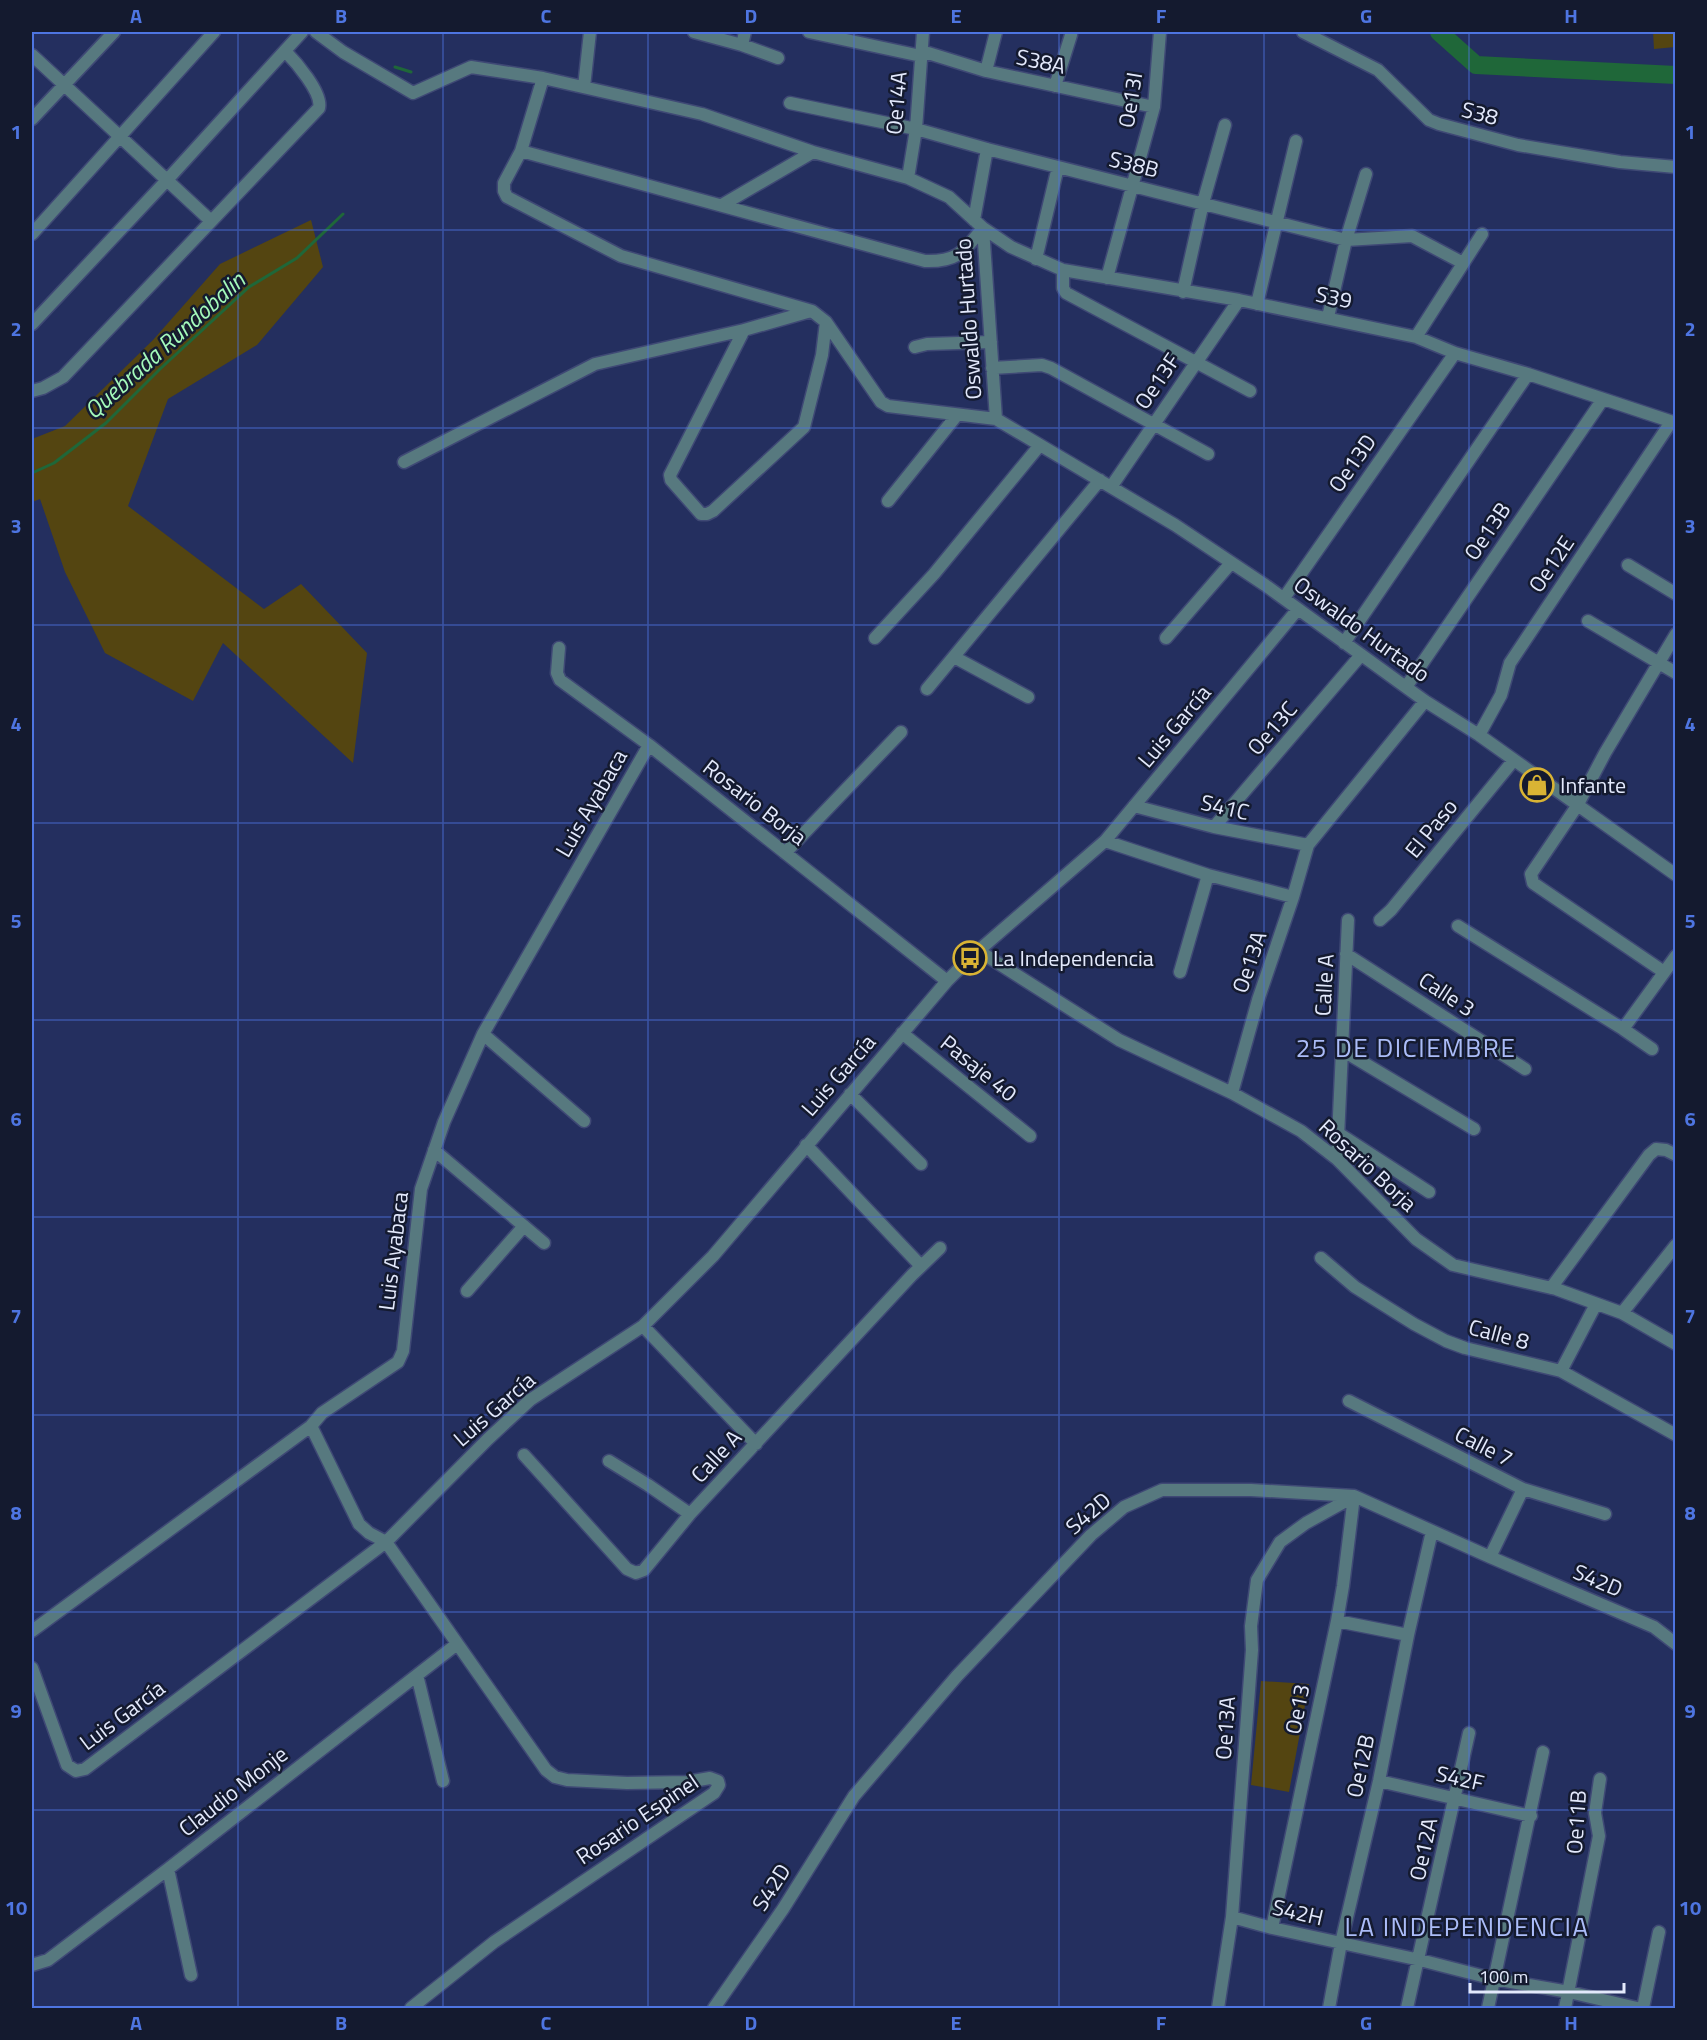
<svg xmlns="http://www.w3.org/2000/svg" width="1707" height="2040" viewBox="0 0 1707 2040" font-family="'Titillium Web',sans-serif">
  <rect width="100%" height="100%" fill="#242f5f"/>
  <!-- green -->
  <path fill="#544511" d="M 1653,32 L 1675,32 L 1675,47 L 1654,49 Z
    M 311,220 L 323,267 L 257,345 L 168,399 L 128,506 L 264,609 L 301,584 L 367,653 L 353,763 L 223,643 L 193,701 L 105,653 L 65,572 L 40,499 L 32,502 L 32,439 L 65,426 L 153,340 L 220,264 Z
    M 1261,1681 L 1309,1684 L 1289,1792 L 1251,1785 Z"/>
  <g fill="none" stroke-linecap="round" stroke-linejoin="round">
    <!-- stream -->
    <path stroke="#1f6739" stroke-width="3" d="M 395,67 L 411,72
      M 32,473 L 54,463 L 106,423 L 160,369 L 249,287 L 297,258 L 343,214"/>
    <!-- river -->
    <path stroke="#1f6739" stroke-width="18" d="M 1439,32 L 1476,65 L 1676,75"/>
    <defs>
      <path id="street" d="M 316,32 L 343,52 L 413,93 L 471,67 L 543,78 L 702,114 L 813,152 L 908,178 L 949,197 L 983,228 L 996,419 L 1175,525 L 1265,585 L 1425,701 L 1479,735 L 1676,875
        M 694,32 L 742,45 L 745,32
        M 809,32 L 921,56 L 928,53 L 986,71 L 1154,107
        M 1303,32 L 1378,70 L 1429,120 L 1439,124 L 1518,145 L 1620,162 L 1676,167
        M 742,45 L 778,58
        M 32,55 L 211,221
        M 986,71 L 996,32
        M 543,78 L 521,151 L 504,183 L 504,191 L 507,197 L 621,256 L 812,311 L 826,322 L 881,402 L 888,406 L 996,419
        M 1055,86 L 1071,35
        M 584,87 L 590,32
        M 790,103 L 916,129 L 987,149 L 1346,240 L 1412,236 L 1463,263
        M 32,119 L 114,32
        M 521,151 L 925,261 C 958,262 964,251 983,228 L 1011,247 L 1063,270 L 1239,300 L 1416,337 L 1455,353 L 1528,374 L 1676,423
        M 908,178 L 916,129 L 923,32
        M 722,205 L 813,152
        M 974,220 L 987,149
        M 32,234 L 214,32
        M 1036,259 L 1058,167
        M 1063,270 L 1063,288 L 1066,293 L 1250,391
        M 1107,278 L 1154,107 L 1160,32
        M 1183,292 L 1203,203 L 1225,125
        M 1257,304 L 1296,141
        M 811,311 L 744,330 L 670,475 L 671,480 L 701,514 L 707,514 L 713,511 L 804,427 L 822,355 L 826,322
        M 1328,317 L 1346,240 L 1366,174
        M 32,324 L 168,179 L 302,32
        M 1416,337 L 1482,234
        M 915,347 L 927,344 L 991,342
        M 992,368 L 1042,365 L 1051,368 L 1208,454
        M 32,391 L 43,388 L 63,377 L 319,108 C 323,93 295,61 285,51
        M 404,462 L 595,364 L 744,330
        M 1111,487 L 1239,300
        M 888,501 L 957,415
        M 1628,565 L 1676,594
        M 1284,598 L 1455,353
        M 1588,621 L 1676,673
        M 875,638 L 934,574 L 1040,445
        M 1166,638 L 1231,563
        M 1344,643 L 1528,374
        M 559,648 L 557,673 L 560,680 L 649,745 L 947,981
        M 954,657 L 1028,697
        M 1406,687 L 1603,399
        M 927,689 L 1100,480
        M 1479,735 L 1501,695 L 1510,663 L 1671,422
        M 1134,806 L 1214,827 L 1308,845
        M 1214,827 L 1361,655
        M 1105,841 L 1208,875 L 1293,897
        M 785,853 L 901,732
        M 1380,920 L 1391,910 L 1513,761
        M 1458,926 L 1623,1029 L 1652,1049
        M 979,951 L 1119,1040 L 1232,1093 L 1301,1131 L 1337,1159 L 1416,1239 L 1453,1265 L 1556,1289 L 1622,1313 L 1676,1344
        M 1346,954 L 1525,1069
        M 1180,972 L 1208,875
        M 1664,972 L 1533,883 L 1531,874 L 1577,806 L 1605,753 L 1676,634
        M 1623,1029 L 1676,956
        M 902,1033 L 1030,1136
        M 483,1034 L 584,1121
        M 1342,1050 L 1474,1129
        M 1232,1093 L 1258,1000 L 1293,897 L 1308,845 L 1425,701
        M 850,1094 L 921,1164
        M 1338,1133 L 1429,1192
        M 806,1145 L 921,1266
        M 434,1150 L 544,1243
        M 1337,1159 L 1348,920
        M 1321,1258 L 1355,1287 L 1414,1324 L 1446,1341 L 1465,1348 L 1561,1371 L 1676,1435
        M 1551,1288 L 1649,1155 L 1656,1149 L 1666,1150 L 1676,1155
        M 467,1291 L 524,1226
        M 1622,1313 L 1676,1245
        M 643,1326 L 756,1444
        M 1561,1371 L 1596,1304
        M 1349,1401 L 1523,1489 L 1605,1514
        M 311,1426 L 359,1524 L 369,1533 L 386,1542 L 488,1439 L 530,1400 L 643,1326 L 713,1256 L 947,981 L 970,958 L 1105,841 L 1298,609
        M 524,1455 L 627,1569 L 636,1573 L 644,1570 L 690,1514 L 912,1275 L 940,1248
        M 609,1461 L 648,1485 L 690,1514
        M 1490,1557 L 1523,1489
        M 1337,1621 L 1408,1635
        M 32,1631 L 311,1426 L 322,1413 L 398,1362 L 403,1351 L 421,1189 L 444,1122 L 483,1034 L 649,745
        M 32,1668 L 67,1765 L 76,1771 L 85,1769 L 386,1542 L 546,1770 L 555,1777 L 567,1780 L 627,1783 L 687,1782 L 710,1778 L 718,1781 L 719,1785 L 714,1793 L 494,1942 L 411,2008
        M 417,1675 L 443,1781
        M 1379,1781 L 1531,1816
        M 168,1869 L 191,1975
        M 1232,1917 L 1272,1928 L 1420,1960 L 1494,1979 L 1569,1992 L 1637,2008
        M 1272,1928 L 1337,1621 L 1343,1586 L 1354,1496
        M 32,1965 L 48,1960 L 168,1869 L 457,1644
        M 714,2008 L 783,1909 L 854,1796 L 957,1676 L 1091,1535 L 1124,1507 L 1162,1490 L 1251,1490 L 1354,1496 L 1490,1557 L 1654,1627 L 1676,1644
        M 1218,2008 L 1232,1917 L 1252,1650 L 1251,1626 L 1257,1580 L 1280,1542 L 1306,1523 L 1353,1497
        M 1329,2008 L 1341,1943 L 1379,1781 L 1408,1635 L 1432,1531
        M 1407,2008 L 1469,1733
        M 1488,2008 L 1543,1752
        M 1565,2008 L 1599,1836 L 1595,1813 L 1600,1779
        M 1643,2008 L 1659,1932"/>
    </defs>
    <!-- street casing -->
    <use href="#street" stroke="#3f4975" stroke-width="15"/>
    <!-- street -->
    <use href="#street" stroke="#57797f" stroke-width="12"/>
  </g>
  <!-- grid -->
  <path fill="none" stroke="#4e75e1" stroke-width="1.5" stroke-opacity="0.55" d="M 238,32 L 238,2008M 443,32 L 443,2008M 648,32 L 648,2008M 854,32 L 854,2008M 1059,32 L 1059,2008M 1264,32 L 1264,2008M 1469,32 L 1469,2008M 32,230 L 1676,230M 32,428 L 1676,428M 32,625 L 1676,625M 32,823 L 1676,823M 32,1020 L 1676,1020M 32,1217 L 1676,1217M 32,1415 L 1676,1415M 32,1612 L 1676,1612M 32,1810 L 1676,1810"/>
  <!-- icons -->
  <defs>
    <symbol id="shop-ring" viewBox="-11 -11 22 22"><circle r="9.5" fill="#141a2f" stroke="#d9b434" stroke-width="1.5"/><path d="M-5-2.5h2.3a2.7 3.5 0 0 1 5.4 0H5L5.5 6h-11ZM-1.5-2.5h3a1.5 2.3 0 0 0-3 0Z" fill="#d9b434"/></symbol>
    <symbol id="bus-ring" viewBox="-11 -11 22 22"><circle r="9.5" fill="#141a2f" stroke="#d9b434" stroke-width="1.5"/><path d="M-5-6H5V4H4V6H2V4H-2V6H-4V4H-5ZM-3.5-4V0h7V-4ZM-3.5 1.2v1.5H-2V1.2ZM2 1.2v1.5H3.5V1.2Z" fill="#d9b434"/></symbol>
  </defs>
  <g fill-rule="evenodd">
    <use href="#shop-ring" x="1518" y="766" width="38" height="38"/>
    <use href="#bus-ring" x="951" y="939" width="38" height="38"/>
  </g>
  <g text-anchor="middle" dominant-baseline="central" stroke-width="5" stroke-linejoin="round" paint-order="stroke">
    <!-- street labels -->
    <g font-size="22" fill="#e3e9fc" stroke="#141a2f">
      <text transform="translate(1041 61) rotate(12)">S38A</text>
      <text transform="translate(1130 100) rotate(-81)">Oe13I</text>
      <text transform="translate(896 103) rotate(-85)">Oe14A</text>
      <text transform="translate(1480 113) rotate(14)">S38</text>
      <text transform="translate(1134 164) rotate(14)">S38B</text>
      <text transform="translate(1334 297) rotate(12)">S39</text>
      <text transform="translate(968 319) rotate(-94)">Oswaldo Hurtado</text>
      <text transform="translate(1157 381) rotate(-56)">Oe13F</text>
      <text transform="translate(1352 463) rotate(-55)">Oe13D</text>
      <text transform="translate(1487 531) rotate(-56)">Oe13B</text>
      <text transform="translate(1551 564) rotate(-56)">Oe12E</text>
      <text transform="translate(1362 629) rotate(36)">Oswaldo Hurtado</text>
      <text transform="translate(1174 726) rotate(-50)">Luis García</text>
      <text transform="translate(1272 728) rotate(-49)">Oe13C</text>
      <text transform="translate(755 802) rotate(38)">Rosario Borja</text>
      <text transform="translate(591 803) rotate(-60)">Luis Ayabaca</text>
      <text transform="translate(1225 807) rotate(13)">S41C</text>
      <text transform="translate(1431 828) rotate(-51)">El Paso</text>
      <text transform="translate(1249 962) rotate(-71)">Oe13A</text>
      <text transform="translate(1324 985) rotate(-87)">Calle A</text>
      <text transform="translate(1447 994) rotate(33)">Calle 3</text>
      <text transform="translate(979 1068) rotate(39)">Pasaje 40</text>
      <text transform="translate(838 1075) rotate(-49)">Luis García</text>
      <text transform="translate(1368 1165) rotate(43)">Rosario Borja</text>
      <text transform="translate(393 1251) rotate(-83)">Luis Ayabaca</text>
      <text transform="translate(1499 1334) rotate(15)">Calle 8</text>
      <text transform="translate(494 1409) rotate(-41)">Luis García</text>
      <text transform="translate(1484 1446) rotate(27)">Calle 7</text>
      <text transform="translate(716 1456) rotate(-47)">Calle A</text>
      <text transform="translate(1088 1513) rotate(-41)">S42D</text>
      <text transform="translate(1598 1580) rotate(23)">S42D</text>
      <text transform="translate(1297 1709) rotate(-79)">Oe13</text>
      <text transform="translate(122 1715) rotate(-37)">Luis García</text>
      <text transform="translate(1225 1728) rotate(-86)">Oe13A</text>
      <text transform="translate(1360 1766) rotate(-78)">Oe12B</text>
      <text transform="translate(1460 1778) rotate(13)">S42F</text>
      <text transform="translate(233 1791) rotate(-38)">Claudio Monje</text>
      <text transform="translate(637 1819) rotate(-34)">Rosario Espinel</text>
      <text transform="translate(1576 1822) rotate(-86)">Oe11B</text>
      <text transform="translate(1423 1849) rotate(-78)">Oe12A</text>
      <text transform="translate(771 1887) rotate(-57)">S42D</text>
      <text transform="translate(1298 1912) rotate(13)">S42H</text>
    </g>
    <!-- poi labels -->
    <g font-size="22" fill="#e3e9fc" stroke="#141a2f" text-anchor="start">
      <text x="1560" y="785">Infante</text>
      <text x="993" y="958">La Independencia</text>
    </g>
    <!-- water labels -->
    <g font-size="24" font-style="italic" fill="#a4f9ba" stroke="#141a2f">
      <text transform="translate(164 345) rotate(-42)">Quebrada Rundobalin</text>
    </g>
    <!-- quarter labels -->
    <g font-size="26" letter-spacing="1.5" fill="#abbcf8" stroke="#141a2f">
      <text x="1406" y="1047">25 DE DICIEMBRE</text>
      <text x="1467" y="1926">LA INDEPENDENCIA</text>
    </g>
  </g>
  <!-- border -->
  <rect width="1707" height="2040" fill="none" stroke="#141a2f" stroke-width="66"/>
  <!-- scale -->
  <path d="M1470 1983v9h154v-9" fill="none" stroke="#e3e9fc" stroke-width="3"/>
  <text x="1479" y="1983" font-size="18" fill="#e3e9fc" stroke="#141a2f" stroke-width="4.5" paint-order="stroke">100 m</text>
  <rect x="33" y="33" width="1641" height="1974" fill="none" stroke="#4e75e1" stroke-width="2"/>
  <g font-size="20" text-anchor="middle" font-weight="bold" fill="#4e75e1">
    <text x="136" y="23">A</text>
    <text x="341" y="23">B</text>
    <text x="546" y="23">C</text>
    <text x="751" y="23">D</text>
    <text x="956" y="23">E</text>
    <text x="1161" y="23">F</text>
    <text x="1366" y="23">G</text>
    <text x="1571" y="23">H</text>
    <text x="16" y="139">1</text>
    <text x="1690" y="139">1</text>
    <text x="16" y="336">2</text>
    <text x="1690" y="336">2</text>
    <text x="16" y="533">3</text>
    <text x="1690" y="533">3</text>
    <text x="16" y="731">4</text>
    <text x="1690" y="731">4</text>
    <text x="16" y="928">5</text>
    <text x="1690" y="928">5</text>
    <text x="16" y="1126">6</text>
    <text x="1690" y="1126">6</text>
    <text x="16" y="1323">7</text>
    <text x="1690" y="1323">7</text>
    <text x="16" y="1520">8</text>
    <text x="1690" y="1520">8</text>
    <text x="16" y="1718">9</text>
    <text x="1690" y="1718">9</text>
    <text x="16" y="1915">10</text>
    <text x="1690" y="1915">10</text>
    <text x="136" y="2030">A</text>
    <text x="341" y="2030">B</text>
    <text x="546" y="2030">C</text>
    <text x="751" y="2030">D</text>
    <text x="956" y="2030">E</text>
    <text x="1161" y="2030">F</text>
    <text x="1366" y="2030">G</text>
    <text x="1571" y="2030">H</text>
  </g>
</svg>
